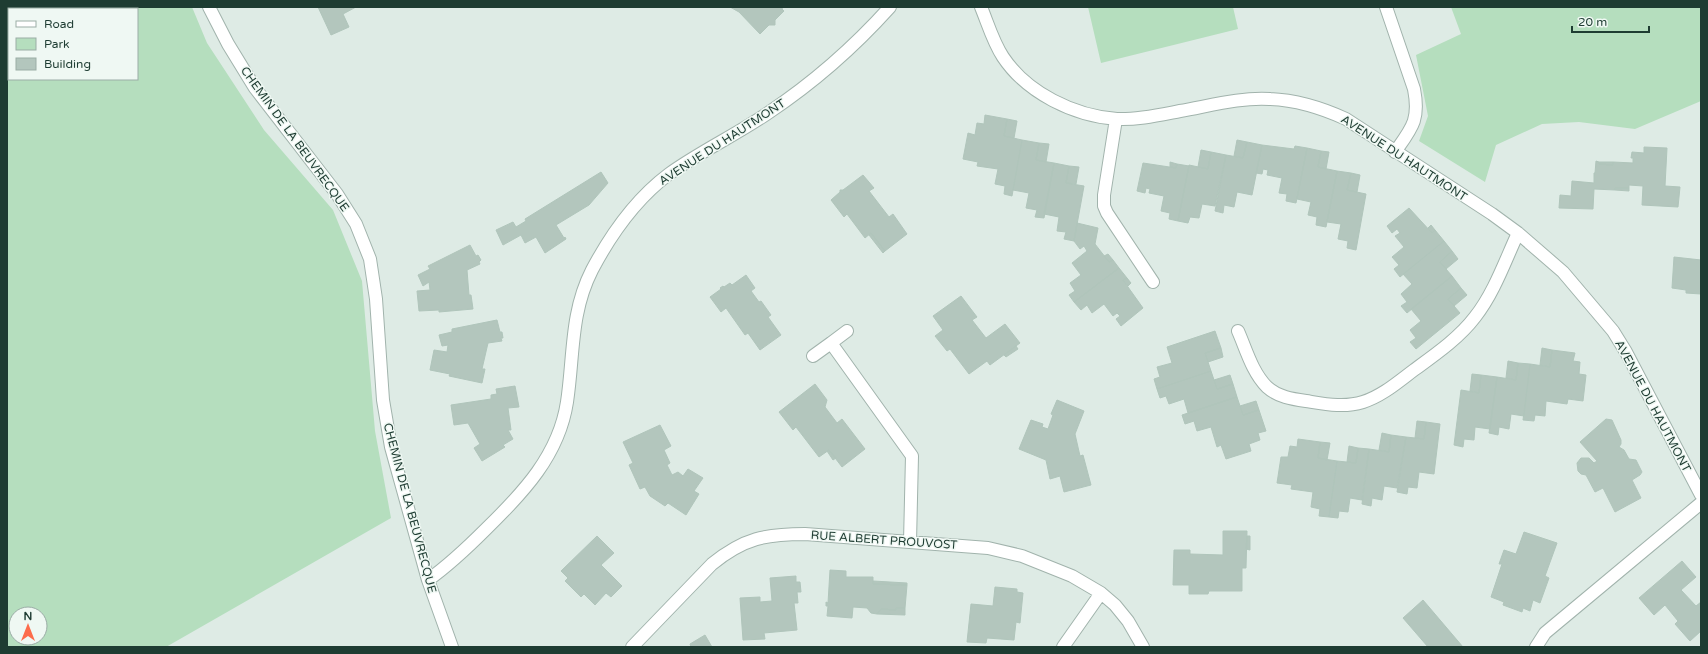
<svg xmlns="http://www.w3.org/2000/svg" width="1708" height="654" viewBox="0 0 1708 654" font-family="'Varela Round',sans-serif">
  <rect width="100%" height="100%" fill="#deebe5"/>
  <!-- green -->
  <path fill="#b5debe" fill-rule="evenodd" d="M 7,7 L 192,7 L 207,43 L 264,130 L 333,210 L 362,281 L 375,431 L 391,518 L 166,647 L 7,647 ZM 9,9 L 137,9 L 137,79 L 9,79 ZM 16,614 L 40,614 L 40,638 L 16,638 Z
    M 1088,7 L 1233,7 L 1238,29 L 1101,63 Z
    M 1451,7 L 1701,7 L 1701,101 L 1635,129 L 1579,122 L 1542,124 L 1496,145 L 1485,182 L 1419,141 L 1428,116 L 1416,55 L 1461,34 Z"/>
  <!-- building -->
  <path fill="#b3c6bd" stroke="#b0c5bb" d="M 318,7 L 356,7 L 343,14 L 349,27 L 331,35 Z
    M 730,7 L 783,7 L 782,9 L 784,11 L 775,20 L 775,25 L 769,25 L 760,34 L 739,12 Z
    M 985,115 L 1007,119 L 1004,136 L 1022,140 L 1012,196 L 1004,194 L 1005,186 L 995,184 L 998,169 L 977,166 L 978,162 L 963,159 L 968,133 L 975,135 L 977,123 L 984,124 Z
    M 1007,119 L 1017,121 L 1014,138 L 1004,136 Z
    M 1022,140 L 1039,143 L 1036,160 L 1054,163 L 1044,218 L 1035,217 L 1037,210 L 1026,208 L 1029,193 L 1013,190 Z
    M 1237,140 L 1247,142 L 1243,158 L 1234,156 Z
    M 1247,142 L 1262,145 L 1252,195 L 1237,192 L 1234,207 L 1224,205 L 1223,213 L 1215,211 L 1226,155 L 1243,158 Z
    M 1039,143 L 1049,144 L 1046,162 L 1036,160 Z
    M 1262,145 L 1294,149 L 1295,146 L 1307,148 L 1296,203 L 1286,201 L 1287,194 L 1279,193 L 1282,178 L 1267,175 L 1268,170 L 1263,169 L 1262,174 L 1256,173 Z
    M 1644,147 L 1667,148 L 1665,186 L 1680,187 L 1678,207 L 1642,205 L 1643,186 L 1629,185 L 1629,188 L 1615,188 L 1615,190 L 1594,189 L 1593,209 L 1559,208 L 1560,195 L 1571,196 L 1572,181 L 1594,183 L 1594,173 L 1595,173 L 1596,161 L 1599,162 L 1599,164 L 1613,165 L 1613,162 L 1633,163 L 1633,158 L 1631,158 L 1632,152 L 1644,153 Z
    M 1307,148 L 1321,151 L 1318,167 L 1337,171 L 1326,227 L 1316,225 L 1317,217 L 1308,215 L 1311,202 L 1297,199 Z
    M 1201,150 L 1211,152 L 1208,169 L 1198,167 Z
    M 1321,151 L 1329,152 L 1326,169 L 1318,167 Z
    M 1211,152 L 1226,155 L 1215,206 L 1202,204 L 1199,218 L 1190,217 L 1188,223 L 1178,221 L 1189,165 L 1208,169 Z
    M 1170,162 L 1177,164 L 1176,168 L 1170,167 Z
    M 1599,162 L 1613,162 L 1613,165 L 1599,164 Z
    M 1054,163 L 1069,166 L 1066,183 L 1084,186 L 1074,241 L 1064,239 L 1066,232 L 1057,231 L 1059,217 L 1044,214 Z
    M 1143,163 L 1176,168 L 1177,164 L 1189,166 L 1178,221 L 1169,219 L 1170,213 L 1161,211 L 1164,196 L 1149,193 L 1150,189 L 1146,188 L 1145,193 L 1137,191 Z
    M 1069,166 L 1079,167 L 1076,184 L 1066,183 Z
    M 1337,171 L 1351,173 L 1347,190 L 1366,194 L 1356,250 L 1347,248 L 1348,241 L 1338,239 L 1341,224 L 1327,222 Z
    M 601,172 L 608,183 L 589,205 L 556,225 L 564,238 L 565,237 L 566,239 L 545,253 L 536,237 L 525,243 L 521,235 L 503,245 L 496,230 L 513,222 L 516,227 L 526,221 L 525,219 Z
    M 1351,173 L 1360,175 L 1357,192 L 1347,190 Z
    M 863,175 L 874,188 L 869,191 L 889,217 L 893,214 L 907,234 L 885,251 L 871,233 L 865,238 L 847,214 L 844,217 L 831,200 L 840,192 L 840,190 L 843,190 Z
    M 1615,188 L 1629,188 L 1629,191 L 1615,190 Z
    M 1409,208 L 1432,233 L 1435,230 L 1444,241 L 1400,277 L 1394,269 L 1399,265 L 1392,257 L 1404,247 L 1395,236 L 1400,233 L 1397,229 L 1392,233 L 1387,226 Z
    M 1077,223 L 1098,228 L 1095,244 L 1109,262 L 1113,260 L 1119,268 L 1074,302 L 1069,295 L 1075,291 L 1070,283 L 1081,275 L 1072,263 L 1087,251 L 1084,246 L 1080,249 L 1074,241 Z
    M 1431,225 L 1435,230 L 1432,233 L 1428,228 Z
    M 871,233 L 885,251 L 883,253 L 869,235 Z
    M 1444,241 L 1452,251 L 1440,262 L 1452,276 L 1407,313 L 1401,306 L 1407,302 L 1401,294 L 1412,284 L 1403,274 Z
    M 470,245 L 476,256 L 478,255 L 481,260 L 479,262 L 480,264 L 467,270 L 469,295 L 471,295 L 473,309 L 439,312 L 439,310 L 419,311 L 417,291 L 430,290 L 429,282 L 423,286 L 418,275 L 430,269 L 428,266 Z
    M 1452,251 L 1458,259 L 1446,269 L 1440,262 Z
    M 1108,254 L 1113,260 L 1109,262 L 1104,256 Z
    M 1674,257 L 1701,260 L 1701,294 L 1686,293 L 1686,290 L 1672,288 Z
    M 1119,268 L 1127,278 L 1123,280 L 1143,308 L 1121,326 L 1116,319 L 1120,316 L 1117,313 L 1113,316 L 1104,304 L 1092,313 L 1087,305 L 1081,310 L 1074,302 Z
    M 746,275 L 755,288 L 751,291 L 759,302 L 761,301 L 771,315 L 768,317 L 781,335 L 760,350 L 748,333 L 745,335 L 726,308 L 721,312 L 710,297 L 721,289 L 720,288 L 723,286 L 724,287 L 730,283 L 732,285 Z
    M 1452,276 L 1461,288 L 1448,299 L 1460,313 L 1416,349 L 1410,342 L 1416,338 L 1410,330 L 1421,321 L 1411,309 Z
    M 1127,278 L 1131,283 L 1128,286 L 1123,280 Z
    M 1461,288 L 1467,295 L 1454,306 L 1448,299 Z
    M 961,296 L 977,317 L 972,320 L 986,338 L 1005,324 L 1020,343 L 990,365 L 987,361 L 969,374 L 950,349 L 947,351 L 935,336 L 943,330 L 933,316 Z
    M 497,320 L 500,332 L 502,332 L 503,338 L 501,338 L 502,341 L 488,343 L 482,369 L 485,369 L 482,383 L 449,376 L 450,374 L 430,370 L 434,350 L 447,352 L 448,345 L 442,346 L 439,335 L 452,332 L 452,329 Z
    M 1215,331 L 1221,348 L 1205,353 L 1211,371 L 1157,389 L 1154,379 L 1160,377 L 1157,367 L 1172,363 L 1167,347 Z
    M 1016,346 L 1018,349 L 1006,357 L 1004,355 Z
    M 1221,348 L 1223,357 L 1208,362 L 1205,353 Z
    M 1542,348 L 1552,350 L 1550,367 L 1540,365 Z
    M 1552,350 L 1575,353 L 1573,361 L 1580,362 L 1579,374 L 1586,375 L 1583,401 L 1568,399 L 1567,404 L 1546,401 L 1545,416 L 1535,415 L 1534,421 L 1523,420 L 1530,364 L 1550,367 Z
    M 1508,361 L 1518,363 L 1516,380 L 1506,378 Z
    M 1518,363 L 1530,364 L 1524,416 L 1511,414 L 1509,429 L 1499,427 L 1498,435 L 1489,433 L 1497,377 L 1516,380 Z
    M 1211,371 L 1217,389 L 1233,384 L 1237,397 L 1188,413 L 1184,399 L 1169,404 L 1166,396 L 1160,398 L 1157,389 Z
    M 1472,374 L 1481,375 L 1479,393 L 1470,391 Z
    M 1230,375 L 1233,384 L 1217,389 L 1214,380 Z
    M 1481,375 L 1497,377 L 1490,429 L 1475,427 L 1474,440 L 1464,439 L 1463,447 L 1454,445 L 1461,390 L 1479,393 Z
    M 815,384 L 827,400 L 825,407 L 837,423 L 842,419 L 865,449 L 842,467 L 829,450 L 819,457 L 796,427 L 793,430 L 779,412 Z
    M 515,386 L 519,407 L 508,408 L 511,430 L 508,430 L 513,439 L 503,445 L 505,447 L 482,461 L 474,448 L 480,444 L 468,423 L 454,425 L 451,405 L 491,399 L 491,395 L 497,394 L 496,389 Z
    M 1237,397 L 1243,415 L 1259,410 L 1266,431 L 1258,433 L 1260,440 L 1249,444 L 1251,451 L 1226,459 L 1221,445 L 1217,447 L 1211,427 L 1197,431 L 1194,421 L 1185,424 L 1182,415 Z
    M 1057,400 L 1084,411 L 1075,434 L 1080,456 L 1083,455 L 1091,485 L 1064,492 L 1060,476 L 1050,479 L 1046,460 L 1019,449 L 1031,420 L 1043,424 L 1042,427 L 1048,429 L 1053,415 L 1051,414 Z
    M 1256,401 L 1259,410 L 1243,415 L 1240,406 Z
    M 1606,419 L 1612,420 L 1621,440 L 1621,444 L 1619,447 L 1624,450 L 1629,459 L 1636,460 L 1642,472 L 1640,475 L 1632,480 L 1641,498 L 1615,512 L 1603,488 L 1595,492 L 1586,475 L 1581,474 L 1578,471 L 1577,463 L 1581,458 L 1589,458 L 1594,463 L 1597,461 L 1580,442 Z
    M 1417,421 L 1426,422 L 1424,439 L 1415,438 Z
    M 1426,422 L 1440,424 L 1434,474 L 1419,472 L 1417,488 L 1408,487 L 1407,494 L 1397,492 L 1406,437 L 1424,439 Z
    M 660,425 L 671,446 L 664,450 L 670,463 L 667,465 L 672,475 L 678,472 L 683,476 L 688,469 L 703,478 L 694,491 L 699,494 L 686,515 L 668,503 L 665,506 L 650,496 L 645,487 L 640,489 L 629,465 L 633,463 L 623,442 Z
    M 1382,433 L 1391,435 L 1389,452 L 1379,450 Z
    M 1391,435 L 1406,437 L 1397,488 L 1384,486 L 1382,500 L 1372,498 L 1371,506 L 1362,504 L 1369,449 L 1389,452 Z
    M 1298,439 L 1320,442 L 1318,458 L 1337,461 L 1329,517 L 1319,516 L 1320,509 L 1311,507 L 1313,492 L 1291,489 L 1292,485 L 1277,483 L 1281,457 L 1288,457 L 1290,446 L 1297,447 Z
    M 1320,442 L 1330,443 L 1327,460 L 1318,458 Z
    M 1349,446 L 1358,448 L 1356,463 L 1347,462 Z
    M 1358,448 L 1369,449 L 1362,500 L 1350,498 L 1348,512 L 1339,511 L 1338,518 L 1329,517 L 1337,461 L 1356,463 Z
    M 829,450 L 836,458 L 833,460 L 827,451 Z
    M 1223,531 L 1247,531 L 1246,568 L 1242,568 L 1242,591 L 1209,591 L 1208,594 L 1189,594 L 1189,585 L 1173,585 L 1174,550 L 1190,550 L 1190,554 L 1223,555 Z
    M 1524,532 L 1557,543 L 1545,576 L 1549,578 L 1540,603 L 1533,600 L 1530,611 L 1523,608 L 1522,612 L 1503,605 L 1504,602 L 1491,597 L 1502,564 L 1499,564 L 1504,550 L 1516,554 Z
    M 597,536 L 614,553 L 601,565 L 622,586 L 611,597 L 606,593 L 595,605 L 584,594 L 581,597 L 565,581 L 568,578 L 561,571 Z
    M 1247,536 L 1250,536 L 1250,550 L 1246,549 Z
    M 1682,561 L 1696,577 L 1681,590 L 1696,606 L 1701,602 L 1701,631 L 1690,641 L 1675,624 L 1678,621 L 1665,605 L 1654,615 L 1639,598 Z
    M 830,570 L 846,571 L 846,577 L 873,577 L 873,584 L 907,585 L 905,608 L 896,608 L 896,610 L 881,609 L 877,614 L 871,613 L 867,608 L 853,607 L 852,618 L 827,616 L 828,606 L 826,606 L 826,602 L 828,603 Z
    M 796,576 L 796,582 L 800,582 L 801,592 L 797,592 L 798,603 L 794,603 L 797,630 L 764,633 L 765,639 L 743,640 L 740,598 L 760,597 L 760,602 L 772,601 L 770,578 Z
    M 873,581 L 907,583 L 907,585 L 873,584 Z
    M 995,587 L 1017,589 L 1017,592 L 1023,593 L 1020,623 L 1016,622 L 1014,640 L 987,638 L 986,643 L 967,642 L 971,604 L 993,606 Z
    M 1423,600 L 1463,647 L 1428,647 L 1403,618 Z
    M 896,608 L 905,608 L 905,615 L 877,614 L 881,609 L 896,610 Z
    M 705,635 L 712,647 L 691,647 L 690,644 Z"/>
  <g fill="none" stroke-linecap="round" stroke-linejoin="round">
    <defs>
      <path id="street" d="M 209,7 L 228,44 L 255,88 L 337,194 L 356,224 L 370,259 L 376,299 L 383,400 L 391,447 L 428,580 L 452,647
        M 981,7 C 988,24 993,42 1003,57 C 1027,93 1074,116 1117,119 C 1137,120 1159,115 1180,111 C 1209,106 1241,97 1270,99 C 1296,100 1322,108 1346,119 L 1492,214 L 1518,233 L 1563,272 L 1613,331 L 1626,352 L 1701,495
        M 1386,7 L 1414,89 C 1420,120 1412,128 1395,152
        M 1116,119 L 1104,195 L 1104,206 L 1107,213 L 1153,282
        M 847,331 L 831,343 L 912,456 L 910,542
        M 1238,331 C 1246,349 1252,372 1267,387 C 1278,397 1292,399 1306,401 C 1325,404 1344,408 1363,402 C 1382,396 1398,382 1414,370 C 1436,354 1459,338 1475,317 C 1494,293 1505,261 1518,233
        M 813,356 L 831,343
        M 428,580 C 449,565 467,548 486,529 C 523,493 559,455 567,402 C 574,356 570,313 592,270 C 611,234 637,198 669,174 C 701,151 736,135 768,113 C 813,83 854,47 890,7
        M 632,647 L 712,564 C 744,538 766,534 805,534 L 988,548 L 1022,556 L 1072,576 L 1101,593 L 1115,605 L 1128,621 L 1143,647
        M 1063,647 L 1101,593
        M 1536,647 L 1545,633 L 1701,503"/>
    </defs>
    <!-- street casing -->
    <use href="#street" stroke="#a1b3ac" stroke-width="14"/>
    <!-- street -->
    <use href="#street" stroke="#fff" stroke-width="12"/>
  </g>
  <g text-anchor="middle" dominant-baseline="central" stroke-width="3" stroke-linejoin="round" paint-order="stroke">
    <!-- street labels -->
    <g font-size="12" fill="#1e3c32" stroke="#eff8f3">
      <text transform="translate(295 139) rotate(54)">CHEMIN DE LA BEUVRECQUE</text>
      <text transform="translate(722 142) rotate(-33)">AVENUE DU HAUTMONT</text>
      <text transform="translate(1404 158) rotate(33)">AVENUE DU HAUTMONT</text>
      <text transform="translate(1653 406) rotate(62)">AVENUE DU HAUTMONT</text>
      <text transform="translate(410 508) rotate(75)">CHEMIN DE LA BEUVRECQUE</text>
      <text transform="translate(884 540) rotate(4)">RUE ALBERT PROUVOST</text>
    </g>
  </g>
  <!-- border -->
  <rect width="1708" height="654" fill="none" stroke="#1e3c32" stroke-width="16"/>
  <!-- legend -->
  <rect x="8" y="8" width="130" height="72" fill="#eff8f3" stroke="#9bada6"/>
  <rect x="16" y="21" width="20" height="6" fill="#ffffff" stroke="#9bada6"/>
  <text x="44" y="28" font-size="12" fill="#1e3c32">Road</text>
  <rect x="16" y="38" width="20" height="12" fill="#b5debe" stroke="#9bada6"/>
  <text x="44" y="48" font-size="12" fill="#1e3c32">Park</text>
  <rect x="16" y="58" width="20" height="12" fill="#b3c6bd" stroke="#9bada6"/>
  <text x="44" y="68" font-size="12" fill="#1e3c32">Building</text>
  <!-- north arrow -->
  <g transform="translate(28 626)"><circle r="19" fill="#eff8f3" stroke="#9bada6"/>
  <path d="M0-3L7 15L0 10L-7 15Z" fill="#fc6c4b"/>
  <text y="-6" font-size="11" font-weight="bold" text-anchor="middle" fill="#1e3c32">N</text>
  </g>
  <!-- scale -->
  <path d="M1572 26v6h77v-6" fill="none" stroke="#1e3c32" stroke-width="2"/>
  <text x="1578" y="26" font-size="12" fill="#1e3c32" stroke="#eff8f3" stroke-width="3" paint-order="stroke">20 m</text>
</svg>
